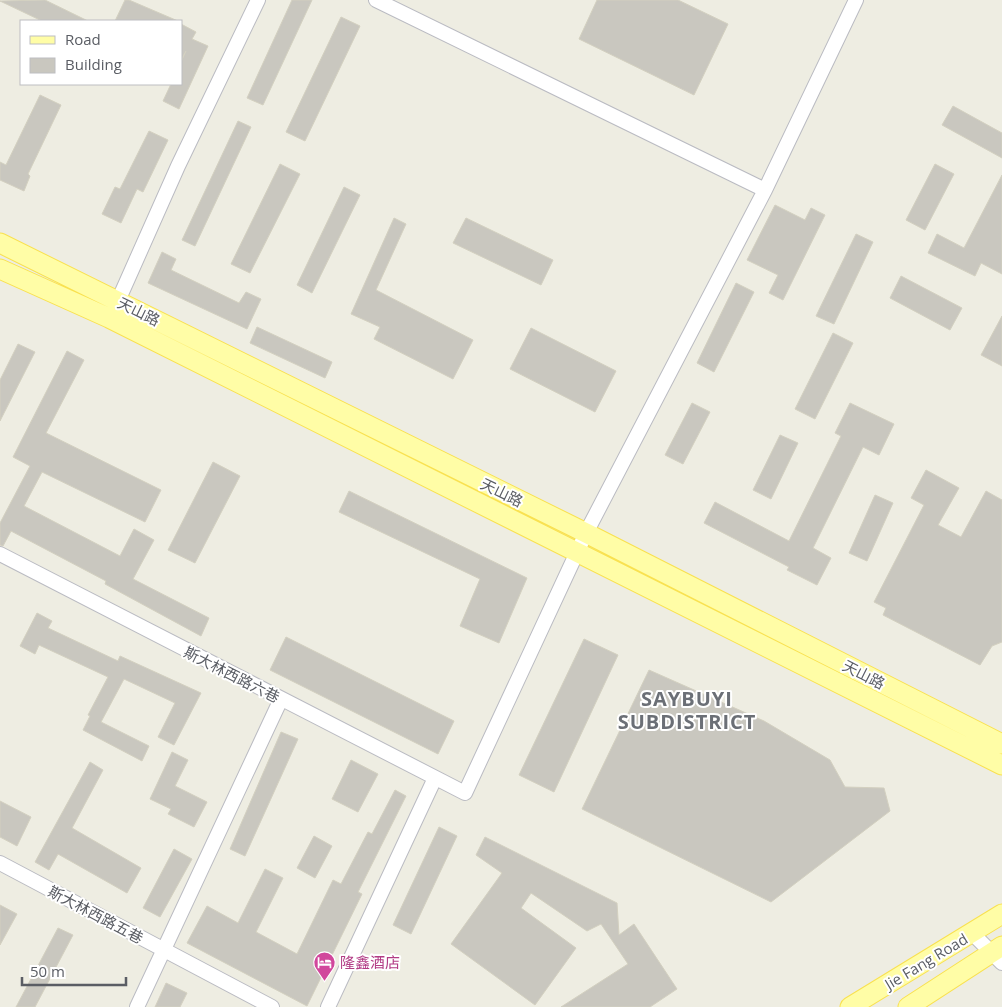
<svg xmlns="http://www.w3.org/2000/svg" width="1002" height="1007" viewBox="0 0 1002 1007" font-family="'Open Sans','Noto Sans SC',sans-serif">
  <rect width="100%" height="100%" fill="#eeede2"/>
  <!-- building -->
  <path fill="#c9c7bf" stroke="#d3d0c0" d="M 45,0 L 88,21 L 42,21 L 0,1 Z
    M 125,0 L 129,0 L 178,21 L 115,21 Z
    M 292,0 L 312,0 L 263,105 L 247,98 Z
    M 597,0 L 678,0 L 728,24 L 694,95 L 579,39 Z
    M 341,17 L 360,26 L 305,141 L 286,132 Z
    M 181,24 L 196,32 L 192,39 L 208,46 L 179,109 L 163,101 L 171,84 L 181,84 L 181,62 L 186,51 L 181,60 Z
    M 40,95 L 61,105 L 28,174 L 30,176 L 24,191 L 0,180 L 0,162 L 6,165 Z
    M 953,106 L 1002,133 L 1002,158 L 942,125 Z
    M 238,121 L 251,127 L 195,246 L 182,240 Z
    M 149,131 L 168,140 L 143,192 L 137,189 L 121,223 L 102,214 L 115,187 L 120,189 Z
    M 280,164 L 300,174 L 250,273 L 231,264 Z
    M 935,164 L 954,174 L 925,230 L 906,220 Z
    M 1002,175 L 1002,274 L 981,263 L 975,276 L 928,253 L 937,234 L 964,248 Z
    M 344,187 L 360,195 L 312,293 L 297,285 Z
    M 775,205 L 805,220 L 811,208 L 825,215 L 783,300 L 769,293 L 778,275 L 747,260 Z
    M 394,218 L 406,224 L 376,290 L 473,340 L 453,379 L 374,339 L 380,327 L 351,314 Z
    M 466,218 L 553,260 L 541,285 L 453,243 Z
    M 856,234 L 873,242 L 834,324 L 816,316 Z
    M 162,252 L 176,259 L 171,270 L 239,303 L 246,292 L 261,299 L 247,329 L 148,283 Z
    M 901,276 L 962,308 L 950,330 L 890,298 Z
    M 736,283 L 754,292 L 714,372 L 697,363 Z
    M 1002,316 L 1002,366 L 981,355 Z
    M 257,327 L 332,362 L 325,378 L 250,343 Z
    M 531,328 L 616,371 L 595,412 L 510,369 Z
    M 833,333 L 853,343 L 815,419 L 795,409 Z
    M 18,344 L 35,352 L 0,421 L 0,380 Z
    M 67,351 L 84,360 L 46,433 L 161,490 L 145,522 L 42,472 L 24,506 L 120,556 L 134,529 L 154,540 L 133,579 L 209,618 L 201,636 L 105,584 L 106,581 L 11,531 L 3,546 L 0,545 L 0,523 L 30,466 L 13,457 Z
    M 692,403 L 710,412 L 683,464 L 665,455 Z
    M 850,403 L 894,424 L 879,455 L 863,447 L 813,548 L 831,558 L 817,585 L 787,570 L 789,567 L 704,523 L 715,502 L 789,541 L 841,436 L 835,433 Z
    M 780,435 L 798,443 L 771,499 L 753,490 Z
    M 213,462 L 240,476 L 195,563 L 168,550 Z
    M 926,470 L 959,488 L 938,525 L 961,537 L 986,491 L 1002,500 L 1002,642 L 992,646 L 980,665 L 883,615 L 886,608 L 874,602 L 924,505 L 911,498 Z
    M 349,491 L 527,578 L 499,643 L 460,626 L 480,579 L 339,512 Z
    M 875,495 L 893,503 L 867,561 L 849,553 Z
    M 37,613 L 52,621 L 48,628 L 118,661 L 120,656 L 201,693 L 174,745 L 158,737 L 175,703 L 124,679 L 101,722 L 149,746 L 142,761 L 83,730 L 90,716 L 88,715 L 108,677 L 39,645 L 35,654 L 20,646 Z
    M 286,637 L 454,721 L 438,754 L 270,670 Z
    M 584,639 L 618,655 L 554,792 L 519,775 Z
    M 649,670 L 764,721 L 830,760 L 845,787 L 884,788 L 890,811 L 771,902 L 582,809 Z
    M 281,732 L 298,739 L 245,856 L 230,849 Z
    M 172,752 L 188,760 L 175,786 L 207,802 L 194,827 L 168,814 L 171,809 L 150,799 Z
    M 351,760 L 378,774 L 358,812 L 332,799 Z
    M 90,762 L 103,770 L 72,828 L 141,868 L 127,893 L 58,854 L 49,870 L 35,862 Z
    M 395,790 L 406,796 L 358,892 L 362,894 L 307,1006 L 187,943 L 207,906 L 238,923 L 265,869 L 283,878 L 256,932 L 297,954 L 333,880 L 341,884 L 368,832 L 372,834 Z
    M 0,801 L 31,817 L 17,846 L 0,837 Z
    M 439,827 L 457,836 L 411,934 L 393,925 Z
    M 314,836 L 332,846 L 315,878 L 297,868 Z
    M 485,837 L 617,903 L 619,935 L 634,924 L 677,989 L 650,1007 L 561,1007 L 628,964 L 601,924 L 587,931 L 531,893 L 521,908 L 576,948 L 535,1005 L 451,944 L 502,873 L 476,855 Z
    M 174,849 L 192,859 L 160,917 L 143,908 Z
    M 0,905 L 17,914 L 0,945 Z
    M 58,928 L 73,935 L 35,1007 L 16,1007 Z
    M 166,983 L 187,993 L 180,1007 L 155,1007 Z"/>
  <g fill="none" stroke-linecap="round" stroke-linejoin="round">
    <defs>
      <path id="minor" d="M 376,0 L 765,190
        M 118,301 L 178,166 L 258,0
        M 0,554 L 465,793 L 586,533 L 765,190 L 856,0
        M 0,863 L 272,1007
        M 972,933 L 1002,963
        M 137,1007 L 281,699
        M 328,1007 L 435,778"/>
      <path id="major" d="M 0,243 L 586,533 L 1002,744
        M 0,269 L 109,318 L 1002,765
        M 850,1007 L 1002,914
        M 908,1007 L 1002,946"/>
    </defs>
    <!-- minor casing -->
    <use href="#minor" stroke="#babbc2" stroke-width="16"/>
    <!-- major casing -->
    <use href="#major" stroke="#f9e150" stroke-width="21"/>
    <!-- minor -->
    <use href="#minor" stroke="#fff" stroke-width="14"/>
    <!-- major -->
    <use href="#major" stroke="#fffda6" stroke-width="19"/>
  </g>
  <!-- icons -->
  <defs>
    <symbol id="hotel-pin" viewBox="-11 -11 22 30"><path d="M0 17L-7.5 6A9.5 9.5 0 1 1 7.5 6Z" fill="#d1479c" stroke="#fff"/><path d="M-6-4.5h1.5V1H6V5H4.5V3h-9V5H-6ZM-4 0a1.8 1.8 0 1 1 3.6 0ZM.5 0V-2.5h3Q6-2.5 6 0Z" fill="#fff"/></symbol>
  </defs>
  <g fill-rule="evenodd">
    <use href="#hotel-pin" x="312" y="950" width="25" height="34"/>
  </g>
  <g text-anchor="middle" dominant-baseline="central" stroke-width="4" stroke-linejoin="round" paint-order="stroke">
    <!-- street labels -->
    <g font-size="15" fill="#5a5d64" stroke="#fff">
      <text transform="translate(139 311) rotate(26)">天山路</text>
      <text transform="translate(502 492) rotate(26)">天山路</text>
      <text transform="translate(232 674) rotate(27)">斯大林西路六巷</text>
      <text transform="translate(864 674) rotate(27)">天山路</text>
      <text transform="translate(96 914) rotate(28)">斯大林西路五巷</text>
      <text transform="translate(926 961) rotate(-31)">Jie Fang Road</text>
    </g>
    <!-- hotel labels -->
    <g font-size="15" fill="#b23c85" stroke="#fff" text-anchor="start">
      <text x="340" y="962">隆鑫酒店</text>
    </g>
    <!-- district labels -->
    <g font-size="20" font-weight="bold" letter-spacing="1" fill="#6b6f76" stroke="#fff">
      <text x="687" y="698">SAYBUYI<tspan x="687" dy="23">SUBDISTRICT</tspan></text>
    </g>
  </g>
  <!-- legend -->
  <rect x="20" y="20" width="162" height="65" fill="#ffffff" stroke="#bdbec1"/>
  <rect x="30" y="36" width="25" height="8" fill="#fffda6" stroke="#bdbec1"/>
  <text x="65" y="45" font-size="15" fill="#5a5d64">Road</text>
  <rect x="30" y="58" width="25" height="15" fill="#c9c7bf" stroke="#bdbec1"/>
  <text x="65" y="70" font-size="15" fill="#5a5d64">Building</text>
  <!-- scale -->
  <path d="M22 977v8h104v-8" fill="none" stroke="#5a5d64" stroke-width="2.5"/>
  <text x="30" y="977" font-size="15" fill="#5a5d64" stroke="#ffffff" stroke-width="4" paint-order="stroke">50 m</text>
</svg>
